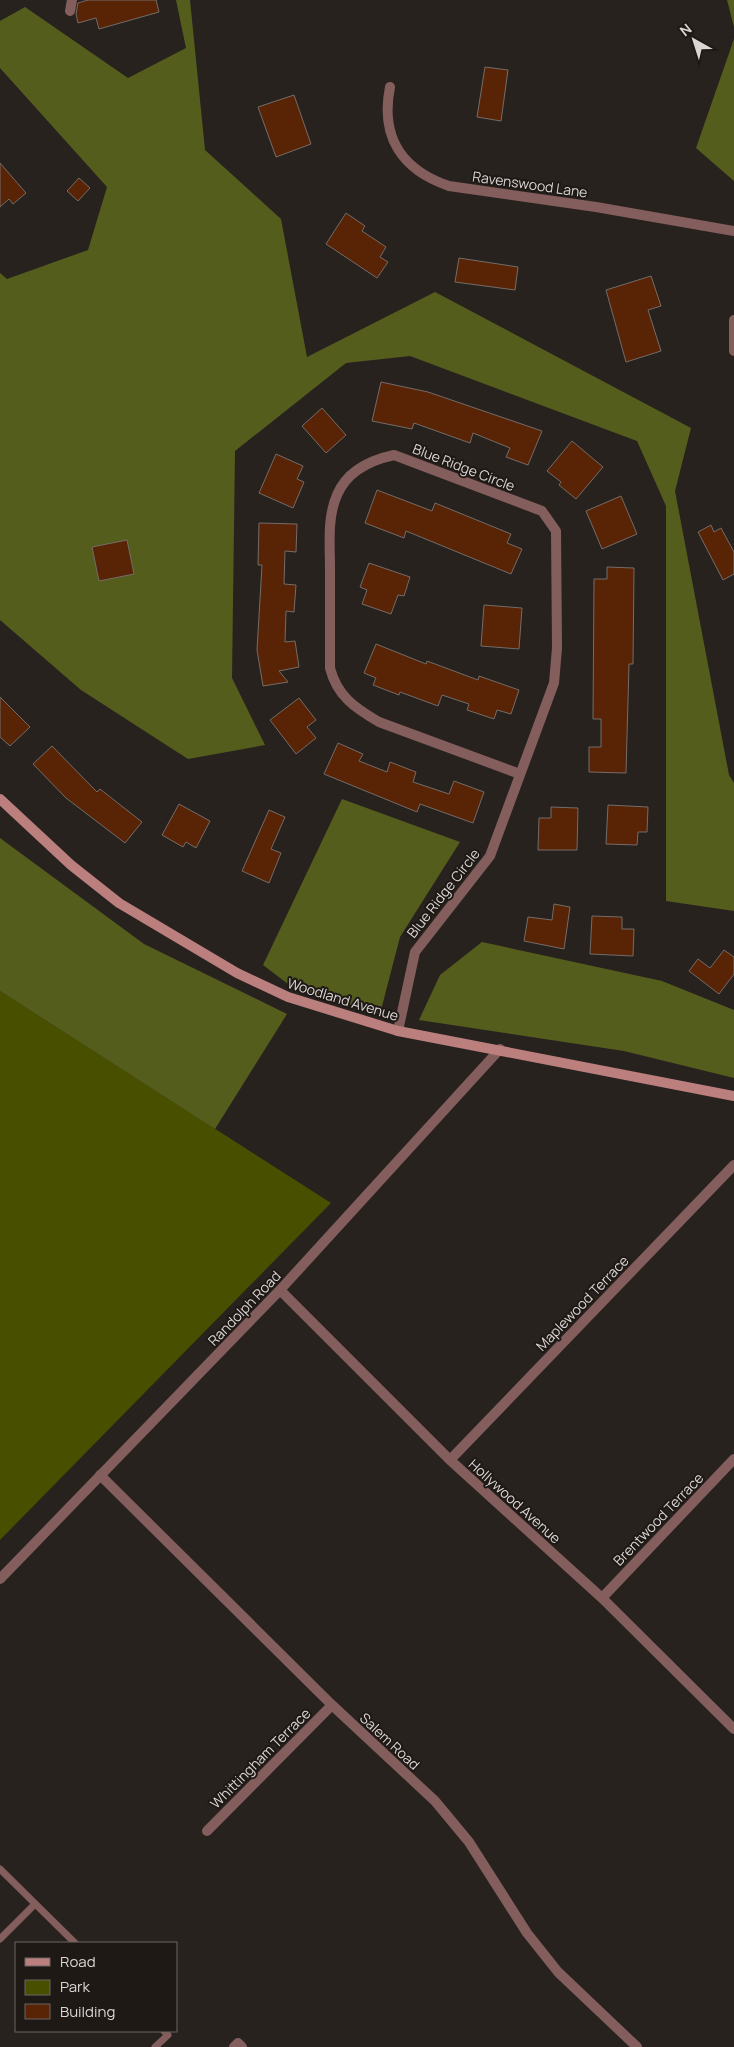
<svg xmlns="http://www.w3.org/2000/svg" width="734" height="2047" viewBox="0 0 734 2047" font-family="Manrope,sans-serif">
  <rect width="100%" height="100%" fill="#28221f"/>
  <!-- green -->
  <path fill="#485000" d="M 0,991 L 331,1203 L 0,1540 Z"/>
  <!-- forest -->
  <path fill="#555d1d" d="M 176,0 L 190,0 L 205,150 L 281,219 L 307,357 L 435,292 L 691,428 L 675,491 L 729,775 L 734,783 L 734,911 L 666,901 L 666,506 L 637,441 L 410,356 L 346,363 L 235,451 L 232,678 L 265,745 L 188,759 L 81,690 L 0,620 L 0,273 L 7,279 L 88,250 L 107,187 L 0,68 L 0,21 L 25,7 L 128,78 L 186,48 Z
    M 727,0 L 734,0 L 734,27 Z
    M 734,39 L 734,181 L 696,148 Z
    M 342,799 L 460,842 L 400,937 L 380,1014 L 292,987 L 263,965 Z
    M 0,838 L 144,944 L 287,1014 L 215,1129 L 0,991 Z
    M 482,942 L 662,981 L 734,1010 L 734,1078 L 624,1051 L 419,1020 L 440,975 Z"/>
  <!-- building -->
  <path fill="#592406" stroke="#736c68" d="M 88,0 L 156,0 L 159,12 L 99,29 L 96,18 L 78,23 L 76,14 L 78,3 Z
    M 485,67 L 508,70 L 501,121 L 477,117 Z
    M 294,95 L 311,144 L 276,157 L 258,107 Z
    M 0,163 L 26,193 L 13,204 L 9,199 L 0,207 Z
    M 79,178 L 90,188 L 78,201 L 67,191 Z
    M 346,213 L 365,226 L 362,231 L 386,247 L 380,257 L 388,262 L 377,278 L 326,244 Z
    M 459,258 L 518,267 L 515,290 L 455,282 Z
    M 651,276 L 661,306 L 648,310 L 661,351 L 626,362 L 606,290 Z
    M 381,382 L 428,392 L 542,431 L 528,465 L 506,457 L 510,448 L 473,433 L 470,443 L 414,423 L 412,429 L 372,421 Z
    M 322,408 L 346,435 L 326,453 L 302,426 Z
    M 572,441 L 603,467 L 576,499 L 559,485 L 561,482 L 547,471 Z
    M 276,454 L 303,466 L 297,479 L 304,482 L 293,508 L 259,493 Z
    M 377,490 L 432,511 L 435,503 L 511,534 L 507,543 L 522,549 L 511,574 L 406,531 L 404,538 L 365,523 Z
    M 621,496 L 637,534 L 602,549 L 586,511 Z
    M 259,523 L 297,524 L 296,552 L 285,551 L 284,584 L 296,585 L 294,612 L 286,611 L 285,642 L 295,641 L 299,667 L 279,671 L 288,682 L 263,686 L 257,650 L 262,565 L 258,565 Z
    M 711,525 L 714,532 L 721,528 L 734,552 L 734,574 L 723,580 L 698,532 Z
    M 127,540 L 134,574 L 99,581 L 92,547 Z
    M 369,563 L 410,577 L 404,596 L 398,595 L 391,614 L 362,604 L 367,590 L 360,587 Z
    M 607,567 L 634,568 L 633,664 L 629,664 L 626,773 L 589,772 L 589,747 L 601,747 L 601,719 L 593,719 L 594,579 L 607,579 Z
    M 484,605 L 522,608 L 519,649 L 481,646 Z
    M 376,644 L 426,664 L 427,661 L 478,680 L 479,676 L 519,690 L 511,714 L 497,710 L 494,719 L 467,710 L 469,704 L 442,695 L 438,706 L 400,692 L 399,695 L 373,685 L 376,678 L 364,673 Z
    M 0,697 L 30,727 L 10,746 L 0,737 Z
    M 299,698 L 316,720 L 307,727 L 316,738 L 296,754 L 270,720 Z
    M 338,743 L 363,754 L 359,761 L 387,772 L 390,762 L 416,772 L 413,782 L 449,794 L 454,781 L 484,792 L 473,823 L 420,804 L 417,812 L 324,774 Z
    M 52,746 L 97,792 L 100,789 L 142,822 L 125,843 L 66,798 L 33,764 Z
    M 179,804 L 210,821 L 196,848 L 186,842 L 183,847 L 162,835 Z
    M 608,805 L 648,807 L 647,832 L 638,832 L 637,845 L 606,844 Z
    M 551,807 L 578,808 L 577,850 L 538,850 L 539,818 L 551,818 Z
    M 269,810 L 285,817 L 271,849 L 281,853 L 269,883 L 242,871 Z
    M 554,904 L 570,907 L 564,949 L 524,941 L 528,917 L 552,920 Z
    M 592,916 L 622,917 L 622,929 L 634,929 L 633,956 L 590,954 Z
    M 724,950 L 734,957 L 734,974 L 719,994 L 689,971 L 698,959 L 710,968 Z"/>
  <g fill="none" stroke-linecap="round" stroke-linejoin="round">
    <!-- lane -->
    <path stroke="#845e5d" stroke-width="7" d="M 0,1869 L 75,1943
      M 0,1939 L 35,1904
      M 155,2047 L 168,2035 L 164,2031"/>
    <!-- street -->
    <path stroke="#845e5d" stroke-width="10" d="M 70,11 L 72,0
      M 390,87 C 380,137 402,170 449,186 L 596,207 L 734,231
      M 734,320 L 734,351
      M 398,1031 L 415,952 L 490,856 L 554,683 L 557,648 L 556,531 L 542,511 L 394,455 C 371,460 347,471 337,495 C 327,518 330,544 330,568 C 330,601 330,635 330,668 C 337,696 355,708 379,722 L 520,774
      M 280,1290 L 450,1460 L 602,1598 L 734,1729
      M 450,1460 L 734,1165
      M 100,1475 L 332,1705 L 435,1801 L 469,1842 L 527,1933 L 558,1972 L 637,2047
      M 0,1579 L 280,1290 L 500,1049
      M 602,1598 L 734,1459
      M 207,1831 L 332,1705
      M 234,2047 L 238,2043 L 242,2047"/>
    <!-- secondary -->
    <path stroke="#bb7f7e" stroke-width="10" d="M 0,799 L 71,865 L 119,903 L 237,973 L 288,997 L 398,1031 L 734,1096"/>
  </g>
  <g text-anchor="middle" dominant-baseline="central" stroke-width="4" stroke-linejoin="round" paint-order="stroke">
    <!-- street labels -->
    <g font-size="14" fill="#dbd6d4" stroke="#1f1916">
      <text transform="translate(530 184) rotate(8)">Ravenswood Lane</text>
      <text transform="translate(464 467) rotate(21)">Blue Ridge Circle</text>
      <text transform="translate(443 893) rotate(-52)">Blue Ridge Circle</text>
      <text transform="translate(343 999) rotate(17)">Woodland Avenue</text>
      <text transform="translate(582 1303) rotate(-46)">Maplewood Terrace</text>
      <text transform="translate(244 1308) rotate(-46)">Randolph Road</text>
      <text transform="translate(515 1501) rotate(42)">Hollywood Avenue</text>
      <text transform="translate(658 1519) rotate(-46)">Brentwood Terrace</text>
      <text transform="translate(390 1741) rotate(43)">Salem Road</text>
      <text transform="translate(260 1758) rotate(-45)">Whittingham Terrace</text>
    </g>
  </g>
  <!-- legend -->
  <rect x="15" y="1942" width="162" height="90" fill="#1f1916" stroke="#6a6562"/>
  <rect x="25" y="1958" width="25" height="8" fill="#bb7f7e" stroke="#6a6562"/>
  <text x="60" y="1967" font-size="15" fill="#dbd6d4">Road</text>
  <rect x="25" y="1980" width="25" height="15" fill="#485000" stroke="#6a6562"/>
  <text x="60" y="1992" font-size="15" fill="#dbd6d4">Park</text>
  <rect x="25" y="2004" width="25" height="15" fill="#592406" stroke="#6a6562"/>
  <text x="60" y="2017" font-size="15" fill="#dbd6d4">Building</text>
  <!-- north arrow -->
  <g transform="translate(694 40) rotate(321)" stroke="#1f1916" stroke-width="4" paint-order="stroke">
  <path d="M0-4L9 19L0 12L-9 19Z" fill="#dbd6d4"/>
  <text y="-8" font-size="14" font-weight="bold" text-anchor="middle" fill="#dbd6d4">N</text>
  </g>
</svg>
